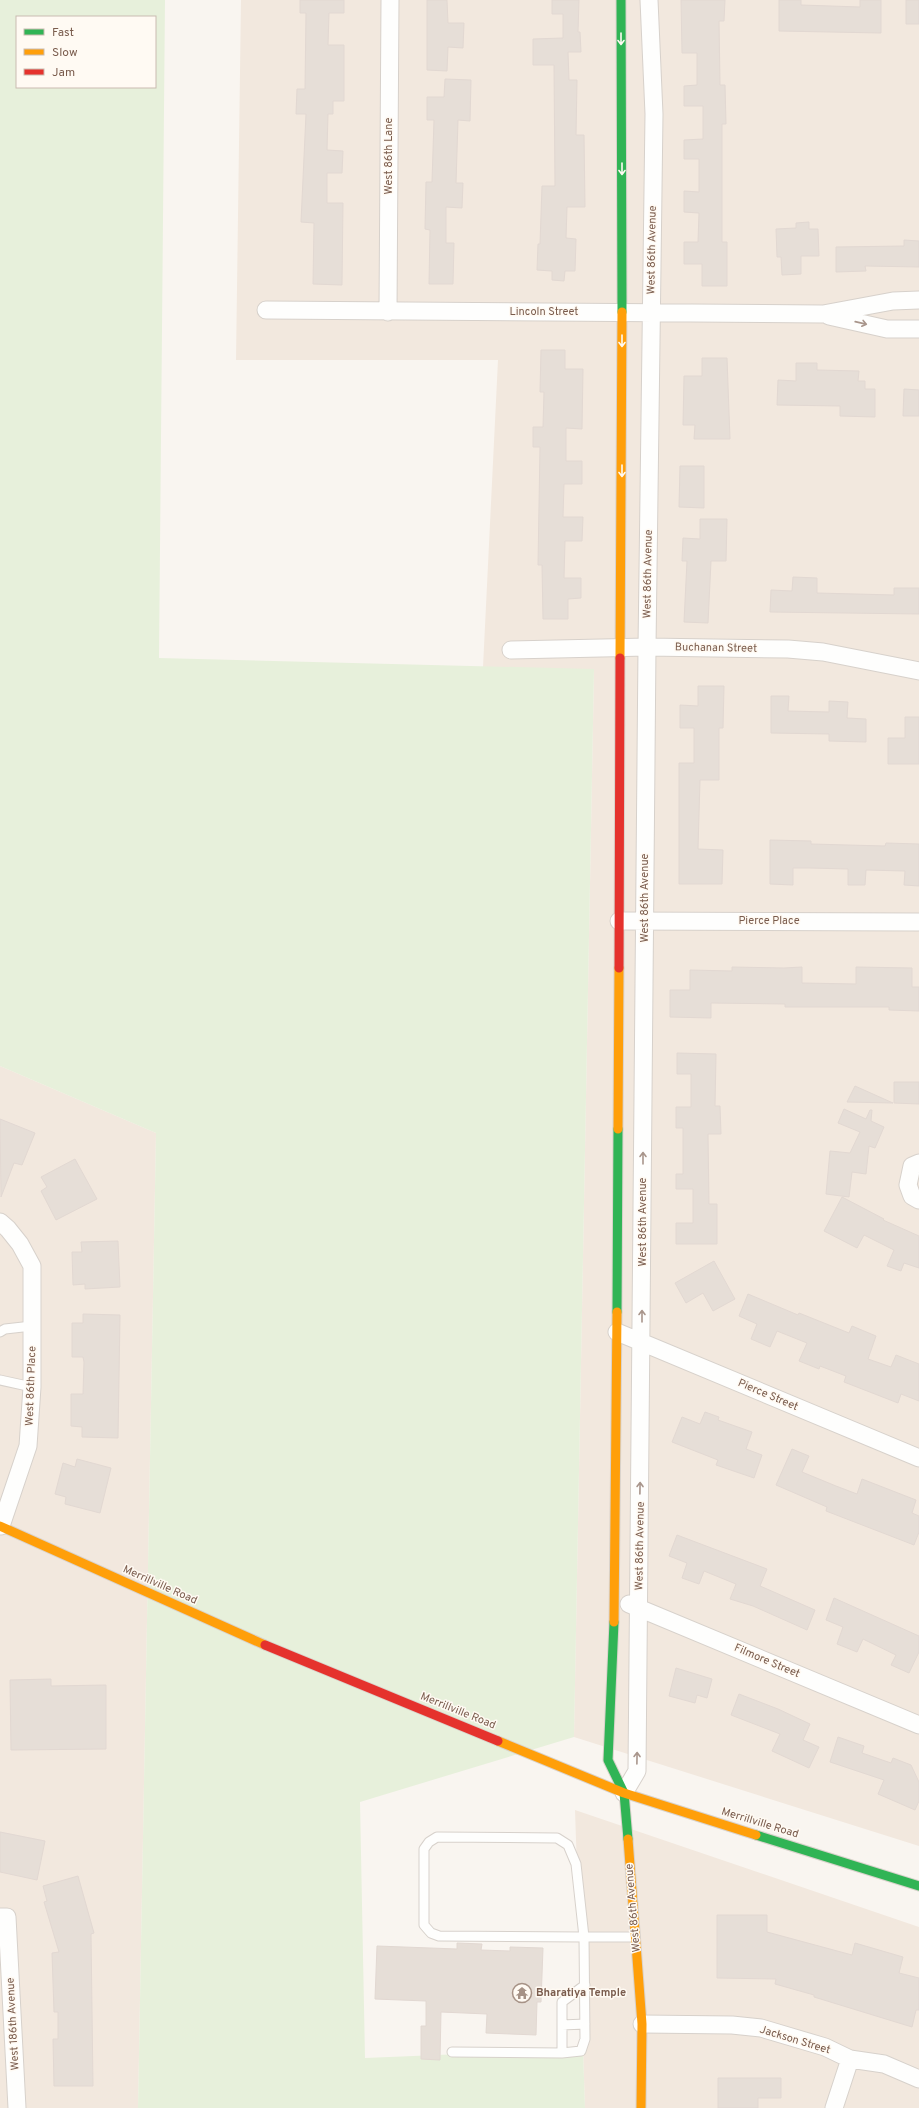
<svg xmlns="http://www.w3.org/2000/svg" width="919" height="2108" viewBox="0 0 919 2108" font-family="Overpass,sans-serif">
  <rect width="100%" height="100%" fill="#f9f5f0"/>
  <!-- residential -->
  <path fill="#f2e8de" d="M 241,0 L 919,0 L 919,1846 L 574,1737 L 594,670 L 483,667 L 498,360 L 236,360 Z
    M 0,1066 L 156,1133 L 138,2108 L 0,2108 Z
    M 575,1810 L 919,1927 L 919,2108 L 585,2108 Z"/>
  <!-- green -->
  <path fill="#e7f0db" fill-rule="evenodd" d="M 0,0 L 165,0 L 159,658 L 594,669 L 574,1737 L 360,1802 L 365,2058 L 583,2049 L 585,2108 L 138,2108 L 156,1133 L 0,1066 ZM 17,17 L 155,17 L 155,87 L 17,87 Z"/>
  <!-- building -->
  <path fill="#e6ded7" stroke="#e2d8d2" d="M 300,0 L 344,0 L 344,13 L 329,13 L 328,45 L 344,45 L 344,101 L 333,101 L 333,114 L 328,114 L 327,150 L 343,151 L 342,173 L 327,173 L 327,203 L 343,203 L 342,285 L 313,284 L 314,223 L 301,222 L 306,114 L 296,114 L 297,89 L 305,89 L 306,13 L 300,13 Z
    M 427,0 L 447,0 L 448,23 L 464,23 L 463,48 L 448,47 L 447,71 L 427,70 Z
    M 552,0 L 579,0 L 578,32 L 580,32 L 581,52 L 568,52 L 569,80 L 577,80 L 576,135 L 584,135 L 585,207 L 567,207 L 566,238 L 576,239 L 575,271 L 565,271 L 564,281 L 552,280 L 552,271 L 537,270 L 538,244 L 540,244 L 542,186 L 555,186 L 554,65 L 533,65 L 533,39 L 563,38 L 563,14 L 552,14 Z
    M 681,0 L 725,0 L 724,21 L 719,21 L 720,85 L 725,85 L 726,124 L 722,124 L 722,242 L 727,242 L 727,286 L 702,286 L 702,264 L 684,264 L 684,242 L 698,242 L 699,213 L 684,212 L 684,191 L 699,192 L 699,159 L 684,159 L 684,140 L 703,139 L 703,106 L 684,106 L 684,86 L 697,85 L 697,53 L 682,53 Z
    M 779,0 L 801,0 L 801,5 L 860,7 L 860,0 L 881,0 L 881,33 L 779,31 Z
    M 906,0 L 919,0 L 919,24 L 906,24 Z
    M 445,79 L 471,80 L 470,121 L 458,120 L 456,183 L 463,183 L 462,208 L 446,207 L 446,243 L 454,243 L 453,284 L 429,284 L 430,230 L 425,229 L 426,182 L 432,182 L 434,120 L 427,120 L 427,97 L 444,97 Z
    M 809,222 L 809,229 L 818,229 L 819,256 L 801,256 L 801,274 L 782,275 L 781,257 L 777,257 L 776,229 L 796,228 L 796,223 Z
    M 904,240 L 919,241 L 919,267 L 865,266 L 866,271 L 836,272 L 836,247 L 904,246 Z
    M 541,350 L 565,350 L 565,369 L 583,369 L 582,429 L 566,428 L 566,461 L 582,461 L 582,484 L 564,484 L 563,517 L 583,517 L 582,541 L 565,541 L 564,578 L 581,578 L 581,598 L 568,599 L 568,619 L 543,619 L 542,565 L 538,565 L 540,447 L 533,447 L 533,427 L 543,427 L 544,392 L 540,392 Z
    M 702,358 L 727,358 L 730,439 L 694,439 L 695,425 L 683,425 L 684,376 L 702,376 Z
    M 796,363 L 817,363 L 817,370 L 859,371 L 858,381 L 865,381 L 865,389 L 875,389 L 875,417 L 840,416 L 840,406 L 777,405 L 778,380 L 796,381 Z
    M 904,389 L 919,390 L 919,416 L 903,416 Z
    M 680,466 L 704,466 L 704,508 L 679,507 Z
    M 700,519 L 727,519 L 726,561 L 711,561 L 708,623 L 684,622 L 687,561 L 682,561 L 683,538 L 700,539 Z
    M 793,577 L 817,578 L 817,593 L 894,595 L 894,588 L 919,588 L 919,614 L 770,612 L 771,590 L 792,591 Z
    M 698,686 L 724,686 L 723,728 L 719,728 L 719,780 L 700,780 L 698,849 L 723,850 L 722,884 L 679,884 L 679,763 L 694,763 L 694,728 L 680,728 L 680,705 L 698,706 Z
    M 771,696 L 789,696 L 788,711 L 829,712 L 829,701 L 848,702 L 847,718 L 866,719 L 866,742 L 829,741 L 829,734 L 771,733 Z
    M 905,717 L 919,717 L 919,764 L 888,764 L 888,738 L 905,738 Z
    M 770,840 L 811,841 L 811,844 L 885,846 L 886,843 L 919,844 L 919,886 L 904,885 L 905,871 L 866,870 L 865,885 L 848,885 L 848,869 L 810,868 L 793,868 L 793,885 L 770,884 Z
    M 732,967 L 784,968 L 802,967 L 802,983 L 856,984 L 856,967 L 912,968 L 912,987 L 919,987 L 919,1011 L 889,1010 L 889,1007 L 785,1007 L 785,1004 L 711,1003 L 711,1018 L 670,1017 L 670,990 L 690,990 L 690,970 L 732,971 Z
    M 677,1053 L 716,1054 L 715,1106 L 720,1106 L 721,1134 L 708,1134 L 709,1204 L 717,1204 L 717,1244 L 676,1244 L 676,1223 L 693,1223 L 693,1189 L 676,1189 L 676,1174 L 683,1174 L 683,1128 L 676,1128 L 676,1107 L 691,1107 L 691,1074 L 677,1074 Z
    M 894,1082 L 919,1082 L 919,1104 L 894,1103 Z
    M 855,1086 L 893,1103 L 847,1102 Z
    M 844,1109 L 866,1119 L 870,1110 L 872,1110 L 871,1121 L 884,1127 L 875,1148 L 869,1146 L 866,1174 L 852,1172 L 849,1197 L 826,1194 L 830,1151 L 850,1153 L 860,1132 L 838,1123 Z
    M 0,1119 L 35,1133 L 22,1165 L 14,1163 L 1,1197 Z
    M 75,1159 L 97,1199 L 56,1220 L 41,1191 L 47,1187 L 41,1177 Z
    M 842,1197 L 884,1219 L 883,1220 L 919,1236 L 919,1268 L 904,1263 L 901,1271 L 887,1266 L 894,1250 L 864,1235 L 857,1248 L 824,1231 Z
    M 118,1241 L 120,1287 L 85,1289 L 85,1284 L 73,1285 L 72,1252 L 82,1252 L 81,1242 Z
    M 714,1261 L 735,1299 L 713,1311 L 703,1293 L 686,1303 L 675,1283 Z
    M 748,1294 L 798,1315 L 799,1313 L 849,1333 L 852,1326 L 876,1336 L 868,1359 L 891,1367 L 896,1355 L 919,1364 L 919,1401 L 901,1394 L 898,1403 L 844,1382 L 846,1376 L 820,1366 L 819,1369 L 799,1361 L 807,1343 L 777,1331 L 770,1347 L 751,1339 L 757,1324 L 739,1316 Z
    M 83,1314 L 120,1315 L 118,1438 L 82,1437 L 82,1427 L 71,1426 L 71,1394 L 83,1394 L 84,1362 L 83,1357 L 72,1357 L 72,1323 L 83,1323 Z
    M 705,1412 L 719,1417 L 718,1420 L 752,1432 L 746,1449 L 762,1455 L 754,1478 L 716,1465 L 718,1460 L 672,1442 L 682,1417 L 700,1424 Z
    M 792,1449 L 809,1456 L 802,1472 L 836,1486 L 857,1494 L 862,1479 L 916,1500 L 912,1513 L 919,1516 L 919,1532 L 914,1545 L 826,1511 L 827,1507 L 776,1485 Z
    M 77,1459 L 111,1468 L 100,1513 L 65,1504 L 66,1497 L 55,1494 L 63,1463 L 75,1467 Z
    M 677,1535 L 767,1569 L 760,1586 L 815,1610 L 807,1630 L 753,1606 L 730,1599 L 736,1584 L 704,1571 L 699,1584 L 682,1578 L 687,1563 L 669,1556 Z
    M 834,1598 L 919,1636 L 919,1652 L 909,1673 L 891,1665 L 896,1655 L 863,1639 L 857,1652 L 837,1644 L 843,1627 L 826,1620 Z
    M 676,1668 L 712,1679 L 707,1698 L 697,1695 L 695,1703 L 669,1696 Z
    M 51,1679 L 51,1686 L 106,1685 L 106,1749 L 11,1750 L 10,1680 Z
    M 739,1694 L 778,1709 L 810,1724 L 803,1740 L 819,1747 L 809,1768 L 772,1751 L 780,1734 L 731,1715 Z
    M 838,1737 L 864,1746 L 862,1753 L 891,1763 L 893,1758 L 911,1765 L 919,1782 L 919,1801 L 915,1810 L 878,1794 L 884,1780 L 830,1762 Z
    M 0,1832 L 45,1841 L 37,1880 L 0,1872 Z
    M 78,1876 L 94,1933 L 91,1934 L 93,2086 L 54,2086 L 53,2039 L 58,2039 L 58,2012 L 54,2012 L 52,1953 L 59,1952 L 44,1902 L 47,1901 L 43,1886 Z
    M 717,1915 L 767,1915 L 767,1932 L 852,1955 L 855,1943 L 903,1957 L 899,1973 L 919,1978 L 919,2010 L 916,2010 L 912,2027 L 814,1997 L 814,1995 L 775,1984 L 776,1979 L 717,1978 Z
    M 457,1943 L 482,1944 L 481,1950 L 510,1951 L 510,1947 L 543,1948 L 541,2002 L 537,2002 L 536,2035 L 486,2033 L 487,2014 L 441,2012 L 440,2060 L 421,2059 L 421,2026 L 426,2026 L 426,2001 L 375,1999 L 377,1946 L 457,1949 Z
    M 718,2078 L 781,2078 L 781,2098 L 758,2098 L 758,2108 L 718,2108 Z"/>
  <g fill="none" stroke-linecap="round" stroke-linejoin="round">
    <defs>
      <path id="lane" d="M 0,1332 L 5,1329 L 32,1326
        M 0,1380 L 32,1387
        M 437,1837 L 557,1838 L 568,1845 L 576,1864 L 584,1937 L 439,1936 L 431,1933 L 424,1925 L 424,1849 L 429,1842 Z
        M 562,2025 L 585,2024
        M 452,2052 L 562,2053 L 562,2002 L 585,1985
        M 562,2053 L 581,2051 L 585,2039 L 584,1937 L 635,1937"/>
      <path id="street" d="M 266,310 L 823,314 L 893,301 L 919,300
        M 388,312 L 390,0
        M 829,316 L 887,329 L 919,329
        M 511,650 L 647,647 L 788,649 L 823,652 L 919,671
        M 619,921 L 919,922
        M 919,1163 L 912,1166 L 908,1185 L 912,1196 L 919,1200
        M 0,1222 L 8,1229 L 20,1244 L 32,1266 L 32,1387 L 28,1446 L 1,1526
        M 617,1332 L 919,1458
        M 629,1604 L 919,1725
        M 624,1793 L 637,1771 L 647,647 L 654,114 L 649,0
        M 0,1917 L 7,1917 L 17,2108
        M 642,2024 L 732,2025 L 761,2028 L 825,2047 L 850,2059 L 884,2064 L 919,2079
        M 834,2108 L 850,2059"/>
      <path id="fast" d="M 621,0 L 622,312
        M 617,1312 L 618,1129
        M 614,1622 L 608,1760 L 624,1793 L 628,1839
        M 756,1835 L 919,1886"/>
      <path id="slow" d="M 620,658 L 622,312
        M 618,1129 L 619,968
        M 0,1526 L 265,1645
        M 614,1622 L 617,1312
        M 498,1741 L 624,1793 L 756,1835
        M 628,1839 L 642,2024 L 641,2108"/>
      <path id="jam" d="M 619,968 L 620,658
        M 265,1645 L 498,1741"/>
    </defs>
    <!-- lane casing -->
    <use href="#lane" stroke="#d7d1cb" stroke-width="11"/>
    <!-- street casing -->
    <use href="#street" stroke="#d7d1cb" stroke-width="19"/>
    <!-- fast casing -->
    <use href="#fast" stroke="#d9d2cb" stroke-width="11"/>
    <!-- slow casing -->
    <use href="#slow" stroke="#d9d2cb" stroke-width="11"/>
    <!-- jam casing -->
    <use href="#jam" stroke="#d9d2cb" stroke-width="11"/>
    <!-- lane -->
    <use href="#lane" stroke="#fefefd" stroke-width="9"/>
    <!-- street -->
    <use href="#street" stroke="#fefefd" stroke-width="17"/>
    <!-- fast -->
    <use href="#fast" stroke="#30b455" stroke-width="9"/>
    <!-- slow -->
    <use href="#slow" stroke="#ff9f0a" stroke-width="9"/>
    <!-- jam -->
    <use href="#jam" stroke="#e5322d" stroke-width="9"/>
  </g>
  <!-- one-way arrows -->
  <defs><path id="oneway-shaft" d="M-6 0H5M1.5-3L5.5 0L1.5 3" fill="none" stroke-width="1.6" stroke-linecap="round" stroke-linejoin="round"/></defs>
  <g stroke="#fffaf3">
    <use href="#oneway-shaft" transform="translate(621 39) rotate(90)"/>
    <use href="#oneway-shaft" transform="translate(622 169) rotate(90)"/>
    <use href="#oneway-shaft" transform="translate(622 341) rotate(90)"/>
    <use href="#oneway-shaft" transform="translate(622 471) rotate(90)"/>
  </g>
  <g stroke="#a8958b">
    <use href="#oneway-shaft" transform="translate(861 323) rotate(13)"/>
    <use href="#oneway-shaft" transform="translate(643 1158) rotate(-90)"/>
    <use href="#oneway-shaft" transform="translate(642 1316) rotate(-90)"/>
    <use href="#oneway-shaft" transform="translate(640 1488) rotate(-89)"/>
    <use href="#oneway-shaft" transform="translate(637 1758) rotate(-89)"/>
  </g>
  <!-- icons -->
  <defs>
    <symbol id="temple-ring" viewBox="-11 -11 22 22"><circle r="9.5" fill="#fffaf3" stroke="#a69286" stroke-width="1.5"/><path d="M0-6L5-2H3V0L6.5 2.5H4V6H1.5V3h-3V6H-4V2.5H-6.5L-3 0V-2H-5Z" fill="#a69286"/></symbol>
  </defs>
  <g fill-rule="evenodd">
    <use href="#temple-ring" x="511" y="1982" width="22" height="22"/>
  </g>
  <g text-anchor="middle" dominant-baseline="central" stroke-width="3" stroke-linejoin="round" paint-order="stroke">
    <!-- street labels -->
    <g font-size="11" fill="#7a5c4d" stroke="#fffaf3">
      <text transform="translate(389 156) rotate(-90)">West 86th Lane</text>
      <text transform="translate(652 250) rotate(-89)">West 86th Avenue</text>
      <text x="544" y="312">Lincoln Street</text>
      <text transform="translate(648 574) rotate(-89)">West 86th Avenue</text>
      <text transform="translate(716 648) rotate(1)">Buchanan Street</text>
      <text transform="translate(645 898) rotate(-90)">West 86th Avenue</text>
      <text x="769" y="921">Pierce Place</text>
      <text transform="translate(643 1222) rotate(-90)">West 86th Avenue</text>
      <text transform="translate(31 1386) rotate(-88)">West 86th Place</text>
      <text transform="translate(768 1395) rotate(23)">Pierce Street</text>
      <text transform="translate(640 1546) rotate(-89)">West 86th Avenue</text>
      <text transform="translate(160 1585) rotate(24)">Merrillville Road</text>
      <text transform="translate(767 1661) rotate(23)">Filmore Street</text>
      <text transform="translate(458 1711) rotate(22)">Merrillville Road</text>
      <text transform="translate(760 1823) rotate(17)">Merrillville Road</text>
      <text transform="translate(633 1908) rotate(-95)">West 86th Avenue</text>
      <text transform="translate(13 2024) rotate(-93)">West 186th Avenue</text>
      <text transform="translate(795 2040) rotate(17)">Jackson Street</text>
    </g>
    <!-- poi labels -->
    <g font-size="11" font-weight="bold" fill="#7a5c4d" stroke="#fffaf3" text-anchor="start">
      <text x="536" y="1993">Bharatiya Temple</text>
    </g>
  </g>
  <!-- legend -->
  <rect x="16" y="16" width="140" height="72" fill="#fffaf3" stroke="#cabbb1"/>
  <rect x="24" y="29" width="20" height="6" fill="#30b455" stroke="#cabbb1"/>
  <text x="52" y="36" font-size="12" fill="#7a5c4d">Fast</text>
  <rect x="24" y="49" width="20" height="6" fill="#ff9f0a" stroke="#cabbb1"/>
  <text x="52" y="56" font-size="12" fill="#7a5c4d">Slow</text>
  <rect x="24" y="69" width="20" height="6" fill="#e5322d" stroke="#cabbb1"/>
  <text x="52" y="76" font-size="12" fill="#7a5c4d">Jam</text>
</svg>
